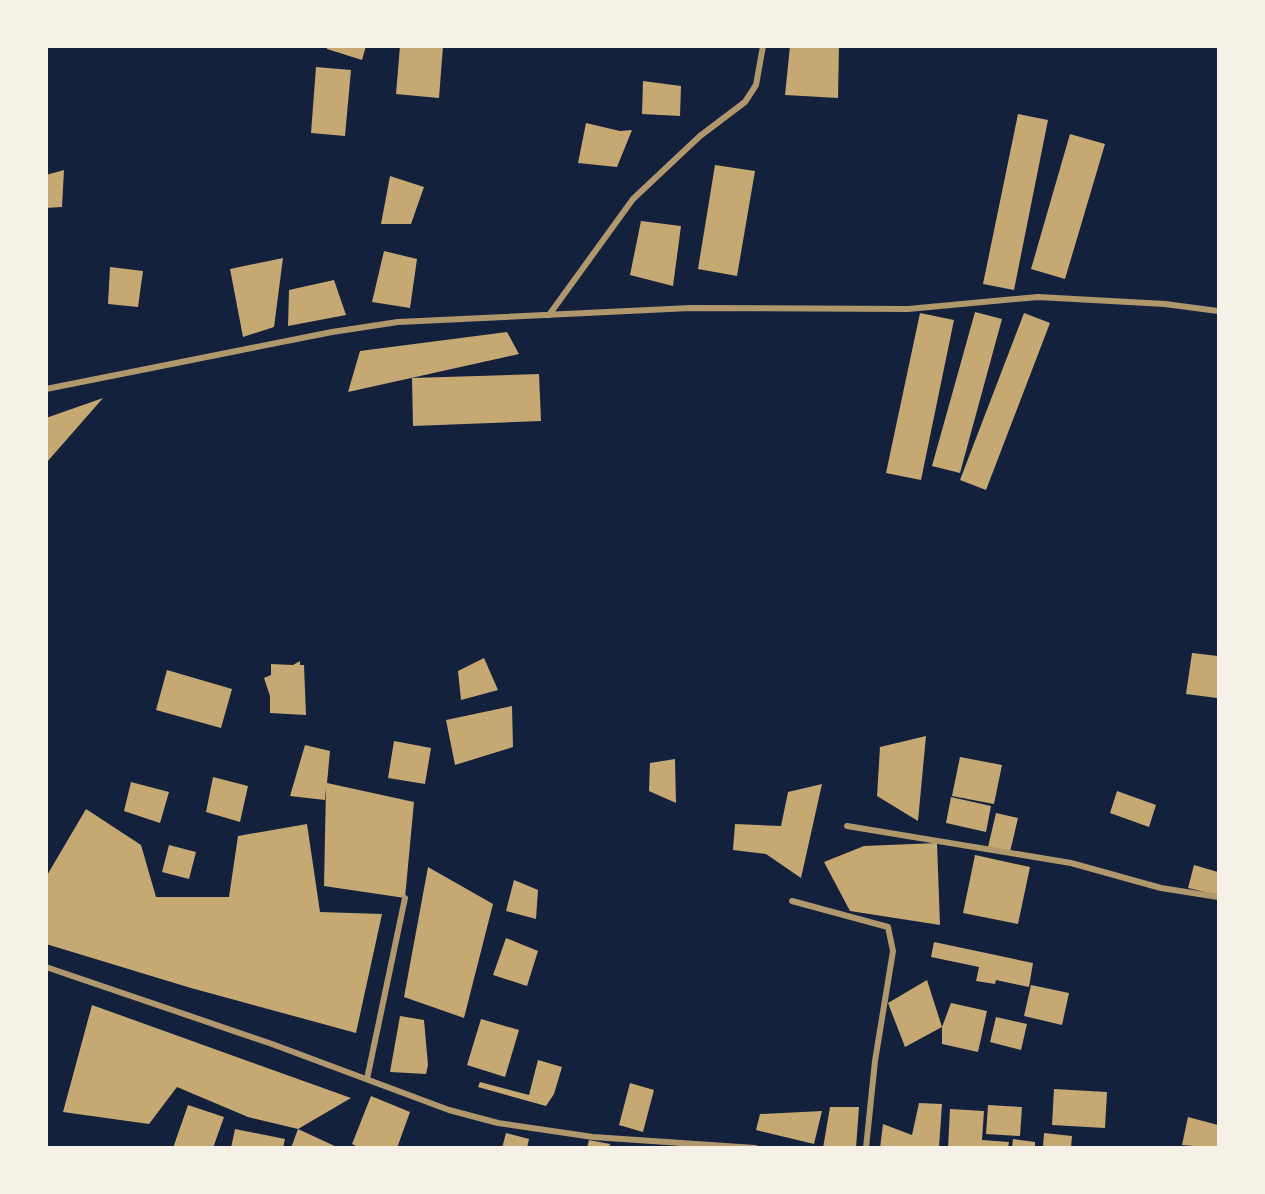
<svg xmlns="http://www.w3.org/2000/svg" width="1265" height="1194" viewBox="0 0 1265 1194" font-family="Ubuntu,sans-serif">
  <rect width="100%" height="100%" fill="#14213d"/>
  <!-- building -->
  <path fill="#c6a872" d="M 327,46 L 366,46 L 362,60 L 327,49 Z
    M 400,46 L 443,46 L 439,98 L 396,94 Z
    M 790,46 L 839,46 L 838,98 L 785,95 Z
    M 316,67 L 351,70 L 345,136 L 311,133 Z
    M 643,81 L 681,86 L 680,116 L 642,114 Z
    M 1018,114 L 1048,120 L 1014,290 L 983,284 Z
    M 586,123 L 620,131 L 632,130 L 617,167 L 578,163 Z
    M 1070,134 L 1105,144 L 1065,279 L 1031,269 Z
    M 715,165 L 755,171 L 737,276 L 698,269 Z
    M 64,170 L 62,207 L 46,208 L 46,175 Z
    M 390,176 L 424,187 L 411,224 L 381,224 Z
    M 641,221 L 681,226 L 673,286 L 630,275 Z
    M 384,251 L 417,259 L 410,308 L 372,302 Z
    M 283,258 L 274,327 L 243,337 L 230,269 Z
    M 110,267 L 143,271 L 138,307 L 108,304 Z
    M 334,280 L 346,315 L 288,326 L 289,290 Z
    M 975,312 L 1002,319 L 960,473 L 932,466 Z
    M 920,313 L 954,320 L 921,480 L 886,473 Z
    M 1024,313 L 1050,323 L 986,490 L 960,480 Z
    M 507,332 L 519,354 L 348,392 L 360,351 Z
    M 539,374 L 541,421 L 413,426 L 412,378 Z
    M 103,398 L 47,462 L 46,418 Z
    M 1192,653 L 1218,656 L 1217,698 L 1186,694 Z
    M 484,658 L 498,690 L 461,700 L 458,671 Z
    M 300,661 L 300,665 L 304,665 L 306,715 L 270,713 L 270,696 L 264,678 L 271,675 L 271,664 L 293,665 Z
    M 167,670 L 232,689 L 221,728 L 156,710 Z
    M 512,706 L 513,747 L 455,765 L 446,720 Z
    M 926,736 L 918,821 L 877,796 L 880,747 Z
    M 394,741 L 431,748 L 425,784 L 388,778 Z
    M 305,745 L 330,751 L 327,783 L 414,802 L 405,898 L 324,886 L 326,787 L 325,800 L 290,796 Z
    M 960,757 L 1002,765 L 994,804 L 952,796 Z
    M 675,759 L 676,803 L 649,791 L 650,763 Z
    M 213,777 L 248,786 L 240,822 L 206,812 Z
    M 131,782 L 169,792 L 160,823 L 124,811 Z
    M 822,784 L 801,878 L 766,854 L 733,850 L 735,824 L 781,826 L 788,792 Z
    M 1117,791 L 1156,805 L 1149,827 L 1110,813 Z
    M 951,797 L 991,806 L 986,832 L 946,823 Z
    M 86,809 L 141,845 L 156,897 L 229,897 L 238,836 L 307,824 L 320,912 L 382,914 L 356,1033 L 191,988 L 46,944 L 46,877 Z
    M 996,813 L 1018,818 L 1010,852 L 988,847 Z
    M 937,843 L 940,925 L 850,911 L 824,862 L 864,846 Z
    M 169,845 L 196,852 L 189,879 L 162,872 Z
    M 975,855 L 1030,867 L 1018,924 L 963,913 Z
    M 1194,865 L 1218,872 L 1218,895 L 1188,888 Z
    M 428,867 L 493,904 L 464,1018 L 404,997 Z
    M 514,880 L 538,890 L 536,919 L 506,911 Z
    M 506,938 L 538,951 L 527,986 L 493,975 Z
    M 934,942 L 1033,963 L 1029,987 L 996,980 L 995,984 L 976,981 L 979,967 L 931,957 Z
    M 927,980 L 942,1027 L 905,1047 L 888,1003 Z
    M 1031,985 L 1069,993 L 1062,1025 L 1024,1016 Z
    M 951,1003 L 987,1011 L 978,1052 L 942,1044 L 942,1027 Z
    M 92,1005 L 351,1098 L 298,1129 L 339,1148 L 291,1148 L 298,1129 L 248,1117 L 177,1087 L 149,1124 L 63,1112 Z
    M 400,1016 L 424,1020 L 428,1065 L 426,1074 L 390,1072 Z
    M 996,1017 L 1027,1024 L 1021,1050 L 990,1042 Z
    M 481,1019 L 519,1030 L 505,1077 L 467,1065 Z
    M 538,1060 L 562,1067 L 554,1094 L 546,1106 L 478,1087 L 480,1082 L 529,1095 Z
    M 630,1083 L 654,1090 L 643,1132 L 619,1125 Z
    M 1054,1089 L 1107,1092 L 1105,1128 L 1052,1125 Z
    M 371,1096 L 410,1112 L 397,1148 L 360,1148 L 352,1144 Z
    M 919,1103 L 942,1104 L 939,1148 L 880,1148 L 883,1124 L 912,1135 Z
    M 188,1105 L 224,1117 L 213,1148 L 173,1148 Z
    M 988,1105 L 1022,1107 L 1020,1136 L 986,1134 Z
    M 830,1107 L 859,1107 L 856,1148 L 823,1148 Z
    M 950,1109 L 984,1111 L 982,1140 L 1009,1142 L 1008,1148 L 948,1148 Z
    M 822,1111 L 814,1144 L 756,1130 L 760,1114 Z
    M 1188,1117 L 1218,1125 L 1218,1148 L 1182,1145 Z
    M 235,1129 L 285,1139 L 283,1148 L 231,1148 Z
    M 506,1133 L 529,1139 L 527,1148 L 502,1148 Z
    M 1044,1133 L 1072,1136 L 1071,1148 L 1043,1148 Z
    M 1013,1139 L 1035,1142 L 1035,1148 L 1012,1148 Z
    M 589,1140 L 610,1144 L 609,1148 L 587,1148 Z"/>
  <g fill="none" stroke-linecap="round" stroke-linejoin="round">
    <!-- minor -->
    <path stroke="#b1986c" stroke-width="6" d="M 549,315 L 633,199 L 700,136 L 745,102 L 756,85 L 763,46
      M 46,389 L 332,332 L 398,322 L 690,308 L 908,309 L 1038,297 L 1165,304 L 1218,311
      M 847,826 L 1071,863 L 1161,888 L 1218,897
      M 792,901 L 888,927 L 893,951 L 875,1061 L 866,1148
      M 46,967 L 272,1044 L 449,1110 L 498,1123 L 593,1137 L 755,1148
      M 367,1079 L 405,898"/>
  </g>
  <!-- border -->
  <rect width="1265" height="1194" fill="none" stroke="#f6f1e7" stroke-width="96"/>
</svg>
